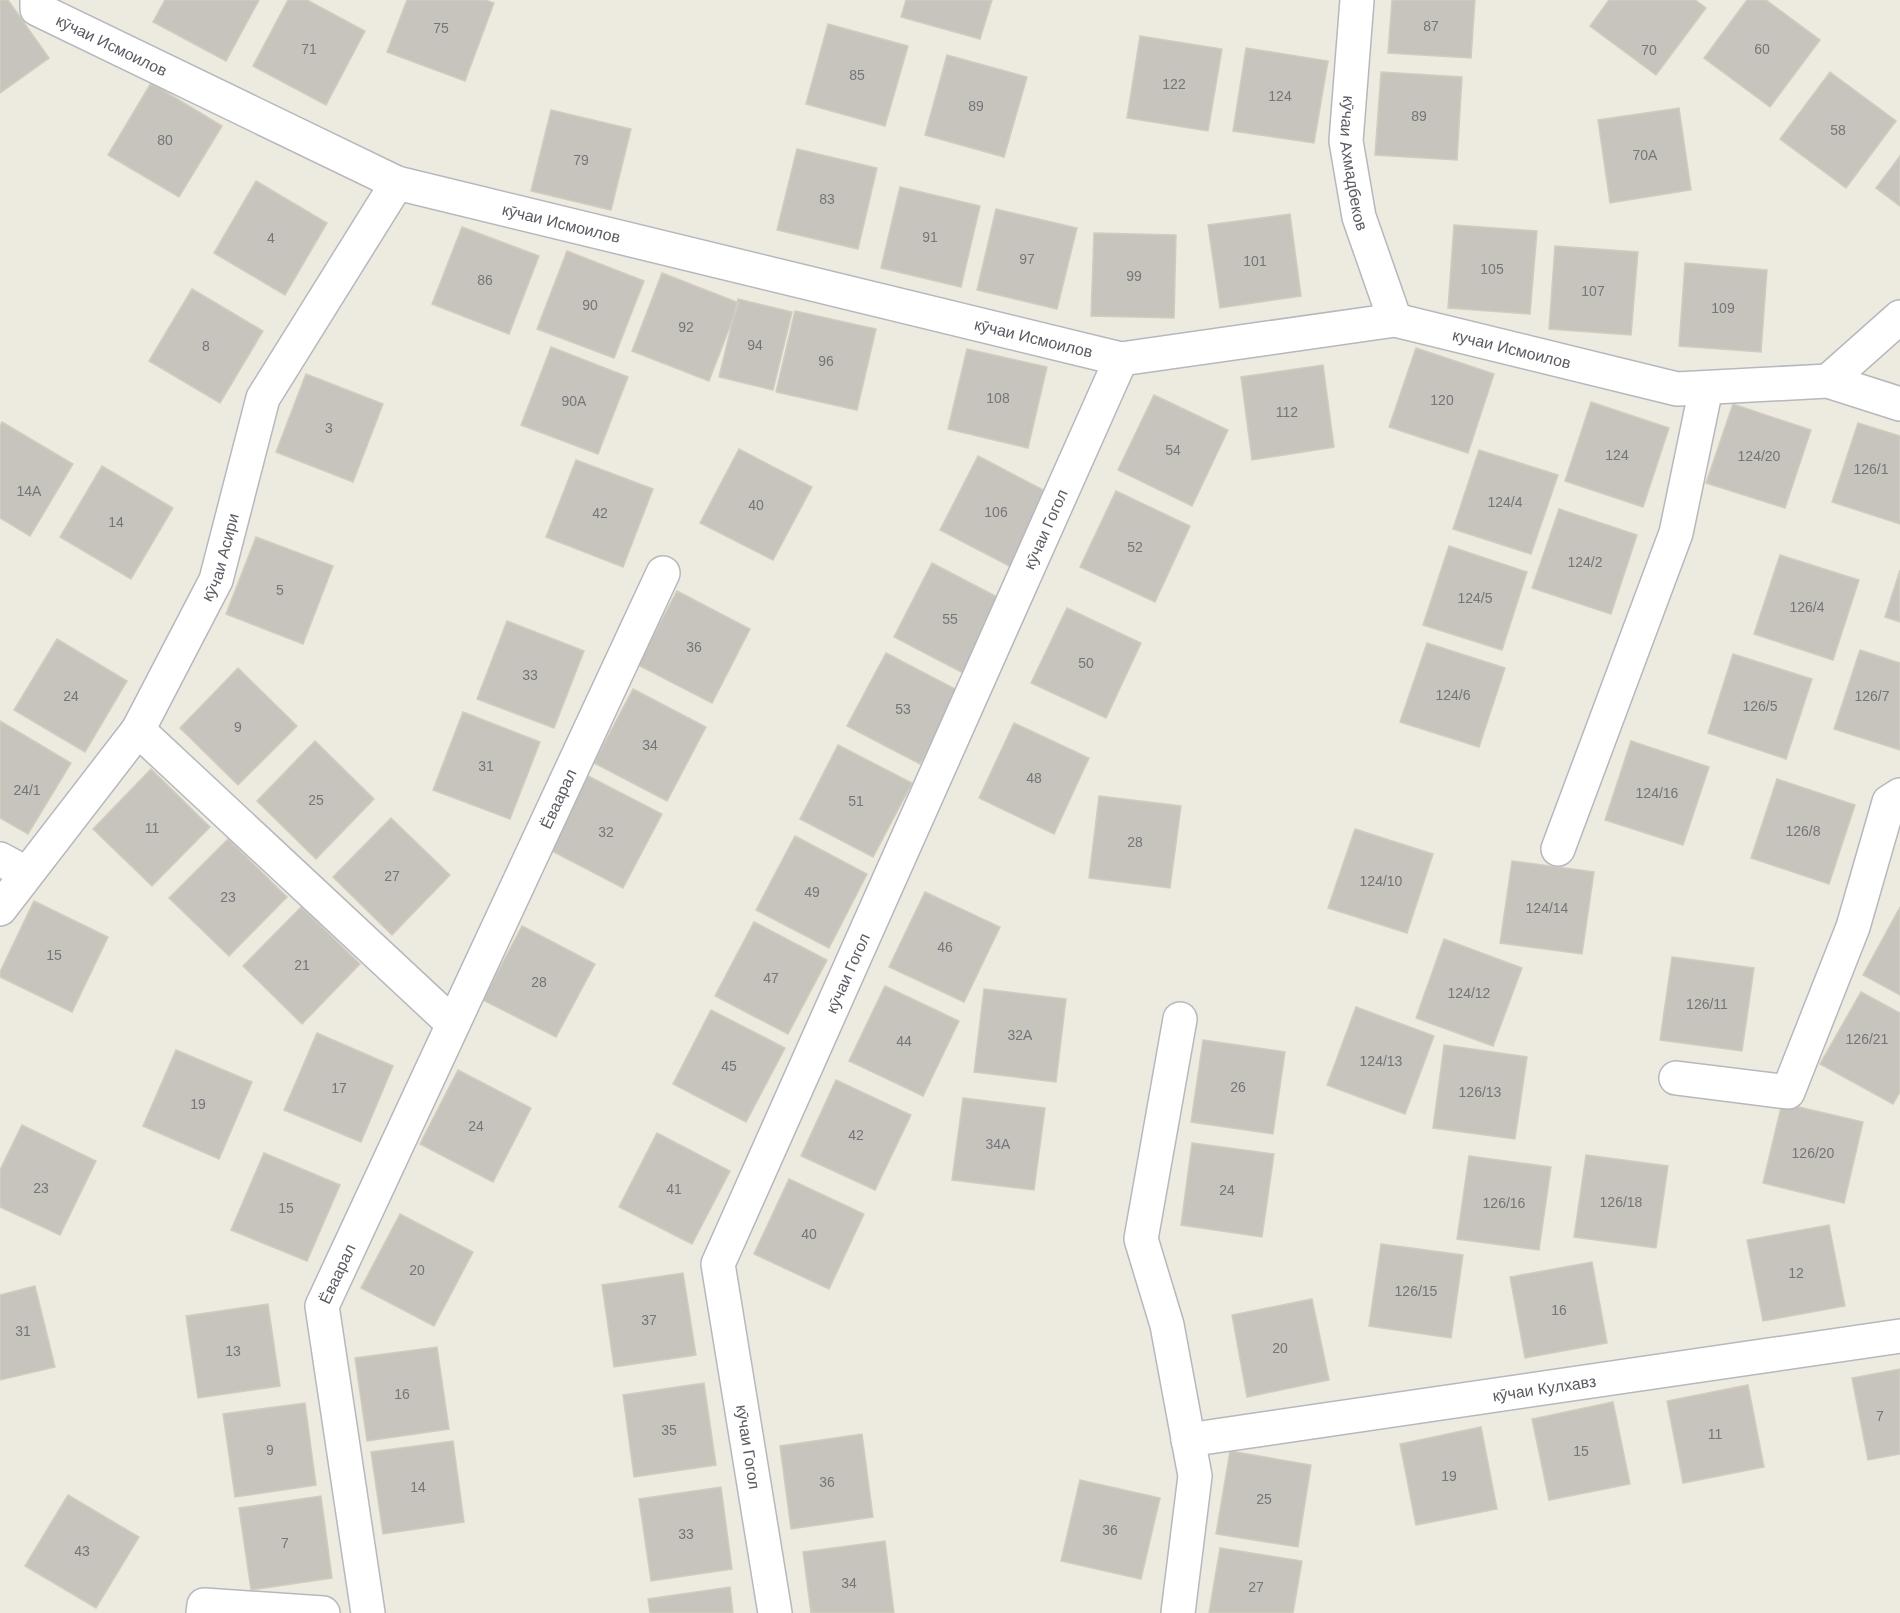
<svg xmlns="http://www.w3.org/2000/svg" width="1900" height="1613" viewBox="0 0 1900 1613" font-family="Arial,sans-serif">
  <rect width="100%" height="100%" fill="#edeae0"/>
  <!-- building -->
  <path fill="#c7c4bd" stroke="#d1ccbe" stroke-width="1.5" d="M 0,0 L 8,0 L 49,58 L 0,93 Z
    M 165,0 L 259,0 L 226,61 L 153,22 Z
    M 288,0 L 307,0 L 365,31 L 326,105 L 253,66 Z
    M 407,0 L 485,0 L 494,3 L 465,81 L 387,52 Z
    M 906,0 L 992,0 L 980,39 L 901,17 Z
    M 1392,0 L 1475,0 L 1471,58 L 1388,53 Z
    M 1609,0 L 1695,0 L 1706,8 L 1656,75 L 1590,26 Z
    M 1747,0 L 1766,0 L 1820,40 L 1770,107 L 1704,58 Z
    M 828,24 L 908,46 L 885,126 L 806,104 Z
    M 1140,36 L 1222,49 L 1208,131 L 1127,118 Z
    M 1246,48 L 1328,61 L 1314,143 L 1233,131 Z
    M 947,55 L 1027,77 L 1004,157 L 925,135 Z
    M 1381,72 L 1462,77 L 1457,160 L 1375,155 Z
    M 1830,72 L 1896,121 L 1846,188 L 1780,139 Z
    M 151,83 L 222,126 L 179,197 L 108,155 Z
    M 1679,108 L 1691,190 L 1610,203 L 1598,120 Z
    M 551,110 L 631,129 L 611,210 L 531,191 Z
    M 797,149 L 877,168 L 858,249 L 777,230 Z
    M 1900,156 L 1900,206 L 1876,188 Z
    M 256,181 L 327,223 L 285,295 L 214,253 Z
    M 900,187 L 980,206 L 961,287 L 881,268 Z
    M 996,209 L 1077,228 L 1057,309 L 977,290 Z
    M 1290,214 L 1301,296 L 1220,308 L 1208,225 Z
    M 1454,225 L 1537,231 L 1530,314 L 1448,308 Z
    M 462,227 L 539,256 L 509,334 L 432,304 Z
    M 1094,233 L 1176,235 L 1174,318 L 1091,316 Z
    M 1555,246 L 1638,252 L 1631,335 L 1549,329 Z
    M 567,251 L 644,281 L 614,358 L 537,329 Z
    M 1685,263 L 1767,270 L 1761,352 L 1679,346 Z
    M 662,273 L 739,303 L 709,381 L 632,351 Z
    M 192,289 L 263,331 L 220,403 L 149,361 Z
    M 738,299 L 792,312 L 773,390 L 719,377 Z
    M 795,311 L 876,329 L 857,410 L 776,392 Z
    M 551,347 L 628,377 L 598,454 L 521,425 Z
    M 1416,348 L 1494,374 L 1468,453 L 1389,427 Z
    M 967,349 L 1047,367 L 1028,448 L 948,429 Z
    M 1323,365 L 1334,447 L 1252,460 L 1241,377 Z
    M 306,374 L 383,404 L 353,482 L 276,452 Z
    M 1154,395 L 1228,430 L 1192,506 L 1118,470 Z
    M 1591,402 L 1669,428 L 1643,507 L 1565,481 Z
    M 1733,404 L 1811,430 L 1785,508 L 1706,483 Z
    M 2,422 L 73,464 L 30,536 L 0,518 L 0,426 Z
    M 1858,423 L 1900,436 L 1900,524 L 1832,502 Z
    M 739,449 L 812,487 L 773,560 L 700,523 Z
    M 1479,450 L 1558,475 L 1531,554 L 1453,529 Z
    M 978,456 L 1051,494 L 1013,568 L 940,530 Z
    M 576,460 L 653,489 L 623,567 L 546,537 Z
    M 102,466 L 173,508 L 131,579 L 60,537 Z
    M 1116,491 L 1190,526 L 1155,602 L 1080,567 Z
    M 1559,509 L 1637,535 L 1611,614 L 1532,588 Z
    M 256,537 L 333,566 L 303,644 L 226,614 Z
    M 1449,546 L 1527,572 L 1502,650 L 1423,625 Z
    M 1780,555 L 1859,580 L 1833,660 L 1754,634 Z
    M 932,563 L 1005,601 L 967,675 L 894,637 Z
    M 1900,570 L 1900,622 L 1885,617 Z
    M 677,591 L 750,629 L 712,703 L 638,665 Z
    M 1067,608 L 1141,643 L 1106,718 L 1031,683 Z
    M 507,621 L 584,651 L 554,728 L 477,699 Z
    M 57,639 L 127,681 L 85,752 L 14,710 Z
    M 1427,643 L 1505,668 L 1479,747 L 1400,722 Z
    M 1860,650 L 1900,663 L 1900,750 L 1834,729 Z
    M 886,653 L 959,691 L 920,764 L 847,726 Z
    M 1733,654 L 1812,679 L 1786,759 L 1708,733 Z
    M 238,668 L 297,726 L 238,785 L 180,728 Z
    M 633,689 L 706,727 L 667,801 L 594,763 Z
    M 463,712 L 540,742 L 510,819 L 433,790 Z
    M 0,721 L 71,763 L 28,834 L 0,818 Z
    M 1014,723 L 1089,758 L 1054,834 L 979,798 Z
    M 315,741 L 374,799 L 316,859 L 257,801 Z
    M 1631,741 L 1709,767 L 1683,845 L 1605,820 Z
    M 838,745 L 912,783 L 873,857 L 800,819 Z
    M 151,769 L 210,827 L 152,886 L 93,829 Z
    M 588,776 L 662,814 L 623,888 L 550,850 Z
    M 1777,779 L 1855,805 L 1829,884 L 1751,858 Z
    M 1099,796 L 1181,806 L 1170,888 L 1089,878 Z
    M 391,818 L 450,875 L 392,935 L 333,877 Z
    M 1355,829 L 1433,854 L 1407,933 L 1328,908 Z
    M 795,836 L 867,874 L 829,948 L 756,910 Z
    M 228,839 L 287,897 L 229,956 L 169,898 Z
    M 1512,861 L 1594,872 L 1582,954 L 1500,943 Z
    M 925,892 L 1000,927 L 964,1002 L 889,967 Z
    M 34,901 L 108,937 L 72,1012 L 0,977 L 0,972 Z
    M 301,907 L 360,964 L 302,1024 L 243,966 Z
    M 1900,907 L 1900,995 L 1863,975 Z
    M 754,922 L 827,960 L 788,1034 L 715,996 Z
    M 522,926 L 595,964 L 556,1037 L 483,1000 Z
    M 1444,939 L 1522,968 L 1493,1046 L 1416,1018 Z
    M 1672,957 L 1754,968 L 1742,1051 L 1660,1040 Z
    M 885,986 L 959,1021 L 923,1096 L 849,1061 Z
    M 984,989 L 1066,999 L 1056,1082 L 974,1072 Z
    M 1861,992 L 1900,1013 L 1900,1092 L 1893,1104 L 1820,1064 Z
    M 1356,1007 L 1434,1036 L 1405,1114 L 1327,1085 Z
    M 711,1010 L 785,1048 L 746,1122 L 673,1084 Z
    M 317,1033 L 393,1066 L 361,1142 L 284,1110 Z
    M 1203,1040 L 1285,1052 L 1273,1134 L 1191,1122 Z
    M 1444,1045 L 1527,1057 L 1515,1139 L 1433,1128 Z
    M 176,1050 L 252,1082 L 219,1159 L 143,1126 Z
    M 458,1070 L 531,1108 L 493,1182 L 420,1144 Z
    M 836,1080 L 911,1115 L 875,1190 L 801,1156 Z
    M 963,1098 L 1045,1108 L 1034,1190 L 952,1180 Z
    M 1782,1103 L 1863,1122 L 1844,1203 L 1763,1183 Z
    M 22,1125 L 96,1161 L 60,1235 L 0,1207 L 0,1170 Z
    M 657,1133 L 730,1171 L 692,1244 L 619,1207 Z
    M 1192,1143 L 1274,1154 L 1262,1237 L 1181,1225 Z
    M 264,1153 L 340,1185 L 307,1261 L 231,1230 Z
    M 1586,1155 L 1668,1166 L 1656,1248 L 1574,1237 Z
    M 1469,1156 L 1551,1167 L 1539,1250 L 1457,1239 Z
    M 789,1179 L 864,1214 L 829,1289 L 754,1254 Z
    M 400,1214 L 473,1252 L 434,1326 L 361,1288 Z
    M 1829,1225 L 1845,1306 L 1763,1321 L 1747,1240 Z
    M 1381,1244 L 1463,1255 L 1451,1338 L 1369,1326 Z
    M 1592,1262 L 1607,1343 L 1525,1358 L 1510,1277 Z
    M 683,1273 L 696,1355 L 614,1367 L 602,1285 Z
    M 35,1286 L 55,1367 L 0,1380 L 0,1295 Z
    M 1312,1299 L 1329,1380 L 1247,1397 L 1232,1315 Z
    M 268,1304 L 280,1386 L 198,1398 L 186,1316 Z
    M 437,1347 L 449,1429 L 367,1441 L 355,1358 Z
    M 1900,1369 L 1900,1454 L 1868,1460 L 1852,1378 Z
    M 704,1383 L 716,1465 L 634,1477 L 623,1395 Z
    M 1748,1385 L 1764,1467 L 1683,1483 L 1667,1401 Z
    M 1613,1402 L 1630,1484 L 1549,1500 L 1532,1419 Z
    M 305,1403 L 316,1485 L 235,1497 L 223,1414 Z
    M 1481,1427 L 1497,1509 L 1416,1525 L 1400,1444 Z
    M 862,1434 L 873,1517 L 791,1529 L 780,1446 Z
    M 453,1441 L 464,1522 L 383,1534 L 371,1452 Z
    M 1230,1451 L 1311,1465 L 1298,1547 L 1216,1534 Z
    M 1080,1480 L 1160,1498 L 1141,1579 L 1061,1561 Z
    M 721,1487 L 732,1569 L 651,1581 L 639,1499 Z
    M 68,1495 L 139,1537 L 96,1608 L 25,1566 Z
    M 321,1496 L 332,1578 L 251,1590 L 239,1508 Z
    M 885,1541 L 894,1613 L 811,1613 L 803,1552 Z
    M 1220,1548 L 1302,1561 L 1293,1613 L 1209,1613 Z
    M 730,1587 L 733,1613 L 650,1613 L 648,1599 Z"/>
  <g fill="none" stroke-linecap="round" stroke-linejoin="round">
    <defs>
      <g id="minor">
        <path id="s1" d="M 37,0 L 37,9 L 397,183 L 1121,359 L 1395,320 L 1677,389 L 1828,381 L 1900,404"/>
        <path id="s2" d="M 1357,0 L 1346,141 L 1359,217 L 1395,320"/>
        <path d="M 1828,381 L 1900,317"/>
        <path d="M 138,730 L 452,1023"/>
        <path d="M 1558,849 L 1676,533 L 1706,388"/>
        <path d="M 0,859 L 26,873"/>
        <path id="s3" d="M 0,909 L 138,730 L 216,580 L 263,398 L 397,183"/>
        <path d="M 1676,1078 L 1788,1092 L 1853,927 L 1889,802 L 1900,795"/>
        <path id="s4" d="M 1188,1440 L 1900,1336"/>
        <path d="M 203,1613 L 204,1605 L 323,1613"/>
        <path id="s5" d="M 368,1613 L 322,1306 L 663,573"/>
        <path id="s6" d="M 775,1613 L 718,1264 L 1121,359"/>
        <path d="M 1178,1613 L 1195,1476 L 1167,1325 L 1141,1239 L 1180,1019"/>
      </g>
    </defs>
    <!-- minor casing -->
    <use href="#minor" stroke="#b6b8be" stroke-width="36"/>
    <!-- minor -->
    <use href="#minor" stroke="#fff" stroke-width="33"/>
  </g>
  <g text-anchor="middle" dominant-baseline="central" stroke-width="5" stroke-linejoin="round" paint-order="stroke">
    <!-- number labels -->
    <g font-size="14" fill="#747679">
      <text x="1431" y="26">87</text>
      <text x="441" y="28">75</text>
      <text x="309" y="49">71</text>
      <text x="1762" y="49">60</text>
      <text x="1649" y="50">70</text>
      <text x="857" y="75">85</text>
      <text x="1174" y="84">122</text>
      <text x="1280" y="96">124</text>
      <text x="976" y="106">89</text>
      <text x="1419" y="116">89</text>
      <text x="1838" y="130">58</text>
      <text x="165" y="140">80</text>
      <text x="1645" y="155">70А</text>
      <text x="581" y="160">79</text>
      <text x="827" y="199">83</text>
      <text x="930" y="237">91</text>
      <text x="271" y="238">4</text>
      <text x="1027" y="259">97</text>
      <text x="1255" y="261">101</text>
      <text x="1492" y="269">105</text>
      <text x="1134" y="276">99</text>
      <text x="485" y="280">86</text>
      <text x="1593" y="291">107</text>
      <text x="590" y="305">90</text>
      <text x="1723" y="308">109</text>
      <text x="686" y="327">92</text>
      <text x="755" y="345">94</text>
      <text x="206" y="346">8</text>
      <text x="826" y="361">96</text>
      <text x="998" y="398">108</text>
      <text x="1442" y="400">120</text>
      <text x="574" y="401">90А</text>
      <text x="1287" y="412">112</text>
      <text x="329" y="428">3</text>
      <text x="1173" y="450">54</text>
      <text x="1617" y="455">124</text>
      <text x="1759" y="456">124/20</text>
      <text x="1871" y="469">126/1</text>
      <text x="29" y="491">14А</text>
      <text x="1505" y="502">124/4</text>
      <text x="756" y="505">40</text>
      <text x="996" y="512">106</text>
      <text x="600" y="513">42</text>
      <text x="116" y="522">14</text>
      <text x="1135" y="547">52</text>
      <text x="1585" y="562">124/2</text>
      <text x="280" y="590">5</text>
      <text x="1475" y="598">124/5</text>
      <text x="1807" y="607">126/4</text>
      <text x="950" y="619">55</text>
      <text x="694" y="647">36</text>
      <text x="1086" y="663">50</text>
      <text x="530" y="675">33</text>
      <text x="1453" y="695">124/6</text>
      <text x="71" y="696">24</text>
      <text x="1872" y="696">126/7</text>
      <text x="1760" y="706">126/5</text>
      <text x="903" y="709">53</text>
      <text x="238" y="727">9</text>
      <text x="650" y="745">34</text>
      <text x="486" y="766">31</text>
      <text x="1034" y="778">48</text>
      <text x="27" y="790">24/1</text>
      <text x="1657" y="793">124/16</text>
      <text x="316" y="800">25</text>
      <text x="856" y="801">51</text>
      <text x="152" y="828">11</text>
      <text x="1803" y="831">126/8</text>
      <text x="606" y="832">32</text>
      <text x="1135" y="842">28</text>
      <text x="392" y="876">27</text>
      <text x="1381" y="881">124/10</text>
      <text x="812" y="892">49</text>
      <text x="228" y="897">23</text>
      <text x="1547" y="908">124/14</text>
      <text x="945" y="947">46</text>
      <text x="54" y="955">15</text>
      <text x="302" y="965">21</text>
      <text x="771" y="978">47</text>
      <text x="539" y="982">28</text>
      <text x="1469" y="993">124/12</text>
      <text x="1707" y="1004">126/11</text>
      <text x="1020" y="1035">32А</text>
      <text x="1867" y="1039">126/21</text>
      <text x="904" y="1041">44</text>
      <text x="1381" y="1061">124/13</text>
      <text x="729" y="1066">45</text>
      <text x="1238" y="1087">26</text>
      <text x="339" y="1088">17</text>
      <text x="1480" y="1092">126/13</text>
      <text x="198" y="1104">19</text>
      <text x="476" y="1126">24</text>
      <text x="856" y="1135">42</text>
      <text x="998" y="1144">34А</text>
      <text x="1813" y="1153">126/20</text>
      <text x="41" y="1188">23</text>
      <text x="674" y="1189">41</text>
      <text x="1227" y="1190">24</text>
      <text x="1621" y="1202">126/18</text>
      <text x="1504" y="1203">126/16</text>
      <text x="286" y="1208">15</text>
      <text x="809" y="1234">40</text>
      <text x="417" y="1270">20</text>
      <text x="1796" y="1273">12</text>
      <text x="1416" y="1291">126/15</text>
      <text x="1559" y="1310">16</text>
      <text x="649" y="1320">37</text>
      <text x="23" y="1331">31</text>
      <text x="1280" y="1348">20</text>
      <text x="233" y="1351">13</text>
      <text x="402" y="1394">16</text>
      <text x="1880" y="1416">7</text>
      <text x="669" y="1430">35</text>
      <text x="1715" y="1434">11</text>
      <text x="270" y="1450">9</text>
      <text x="1581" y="1451">15</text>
      <text x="1449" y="1476">19</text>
      <text x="827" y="1482">36</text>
      <text x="418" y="1487">14</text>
      <text x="1264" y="1499">25</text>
      <text x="1110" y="1530">36</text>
      <text x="686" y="1534">33</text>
      <text x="285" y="1543">7</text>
      <text x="82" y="1551">43</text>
      <text x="849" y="1583">34</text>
      <text x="1256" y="1587">27</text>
    </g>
    <!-- street labels -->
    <g font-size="16" fill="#595c62" stroke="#fff">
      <text stroke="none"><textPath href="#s1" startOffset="92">кӯчаи Исмоилов</textPath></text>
      <text stroke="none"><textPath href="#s2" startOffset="164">кӯчаи Ахмадбеков</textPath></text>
      <text stroke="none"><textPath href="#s1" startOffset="578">кӯчаи Исмоилов</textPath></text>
      <text stroke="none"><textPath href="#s1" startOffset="1064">кӯчаи Исмоилов</textPath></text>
      <text stroke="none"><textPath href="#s1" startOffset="1551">кучаи Исмоилов</textPath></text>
      <text stroke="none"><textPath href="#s6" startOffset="1158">кӯчаи Гогол</textPath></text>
      <text stroke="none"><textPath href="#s3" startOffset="418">кӯчаи Асири</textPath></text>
      <text stroke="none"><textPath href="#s5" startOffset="870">Ёваарал</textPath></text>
      <text stroke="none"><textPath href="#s6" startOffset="672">кӯчаи Гогол</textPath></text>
      <text stroke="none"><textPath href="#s5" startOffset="346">Ёваарал</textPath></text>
      <text stroke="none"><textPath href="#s4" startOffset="360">кӯчаи Кулхавз</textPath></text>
      <text transform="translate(748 1447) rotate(81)">кӯчаи Гогол</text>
    </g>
  </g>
</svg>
